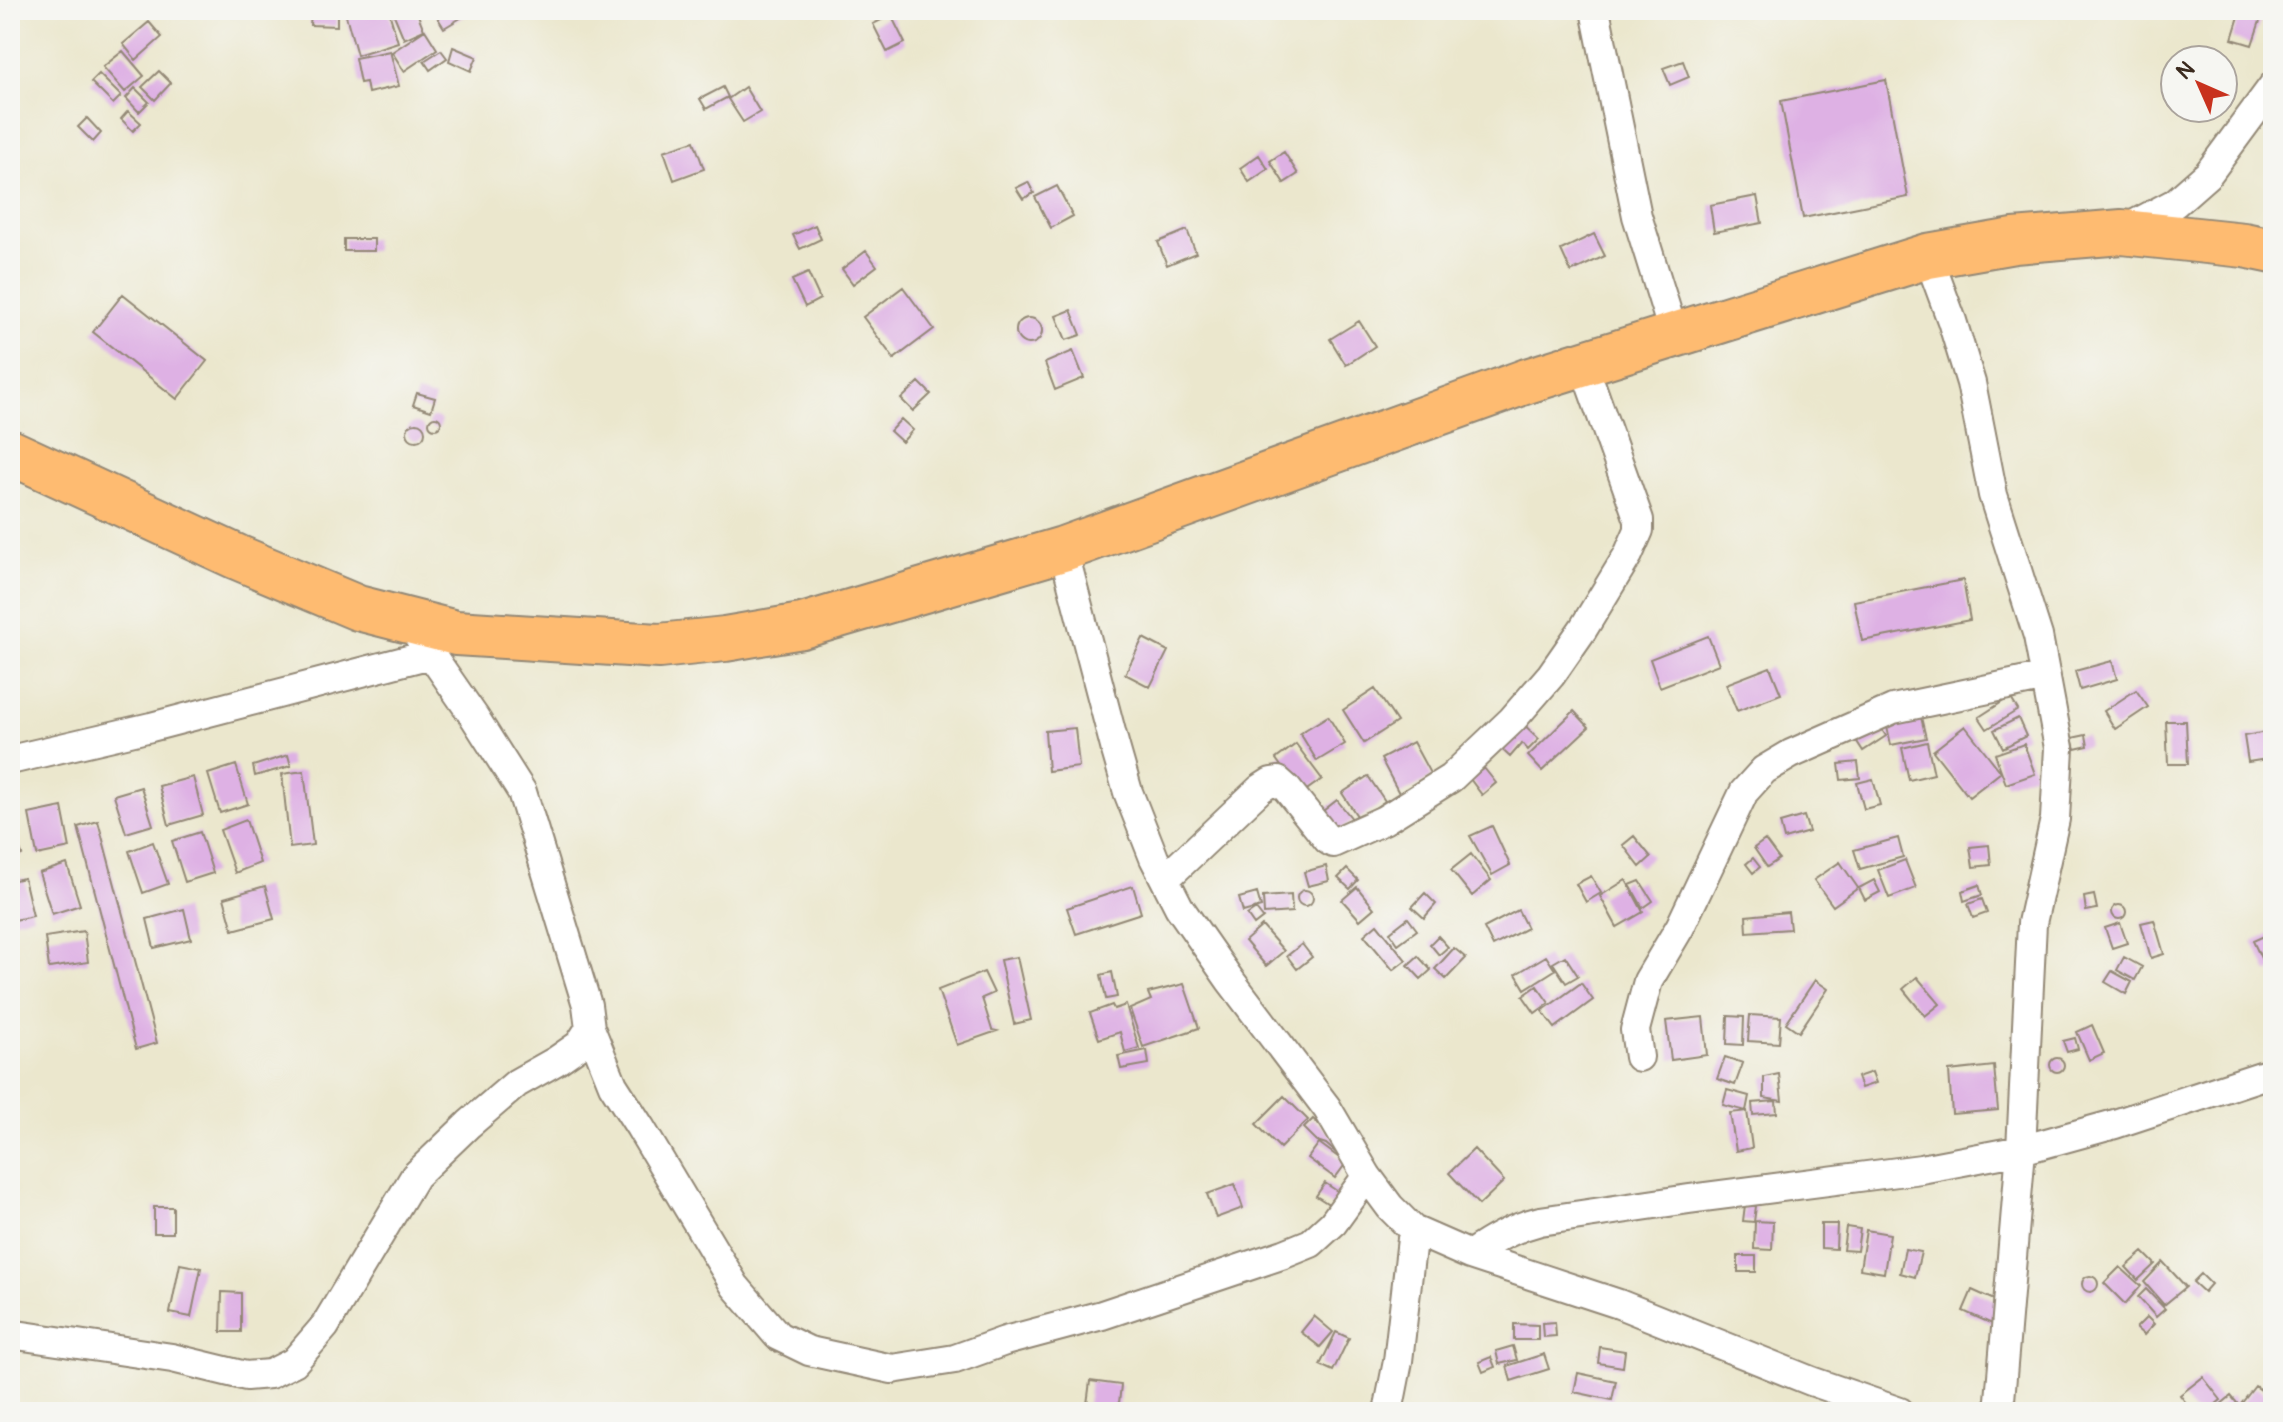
<svg xmlns="http://www.w3.org/2000/svg" width="2283" height="1422" viewBox="0 0 2283 1422" font-family="Pangolin,sans-serif">
  <rect width="100%" height="100%" fill="#f6f6f2"/>
  <filter id="ink" filterUnits="userSpaceOnUse"><feTurbulence type="fractalNoise" baseFrequency=".0125" numOctaves="2"/><feDisplacementMap in="SourceGraphic" scale="16" xChannelSelector="R" yChannelSelector="G"/><feConvolveMatrix kernelMatrix="1 2 1 2 8 2 1 2 1" color-interpolation-filters="sRGB"/></filter>
  <filter id="wash" filterUnits="userSpaceOnUse"><feTurbulence type="fractalNoise" baseFrequency=".006" numOctaves="4" result="noise"/><feDisplacementMap in="SourceGraphic" scale="32" xChannelSelector="R" yChannelSelector="G"/><feGaussianBlur stdDeviation="1.8" result="paint"/><feColorMatrix in="noise" values="0 0 0 0 0 0 0 0 0 0 0 0 0 0 0 0 0 1.4 0 .05"/><feComposite in="paint" operator="in"/></filter>
  <g filter="url(#wash)">
    <rect width="100%" height="100%" fill="#ebe7cd"/>
    <g id="blocks">
      <!-- building -->
      <path fill="#deb1e4" d="M 365,10 L 373,13 L 389,12 L 398,42 L 357,55 L 345,12 Z
        M 392,10 L 416,10 L 424,30 L 404,39 Z
        M 433,10 L 474,10 L 444,28 Z
        M 2241,10 L 2262,15 L 2252,45 L 2232,39 Z
        M 311,13 L 337,14 L 337,26 L 310,25 Z
        M 891,15 L 905,43 L 887,52 L 873,24 Z
        M 149,22 L 162,37 L 136,60 L 123,44 Z
        M 425,30 L 437,49 L 404,71 L 392,52 Z
        M 453,47 L 477,57 L 471,71 L 449,61 Z
        M 441,50 L 447,58 L 430,70 L 424,61 Z
        M 123,51 L 144,76 L 125,92 L 103,67 Z
        M 390,51 L 399,86 L 368,93 L 366,82 L 360,83 L 355,58 Z
        M 1683,61 L 1689,77 L 1670,85 L 1663,68 Z
        M 159,71 L 171,83 L 155,100 L 142,87 Z
        M 99,74 L 121,96 L 113,104 L 91,82 Z
        M 1886,80 L 1908,197 L 1803,218 L 1781,101 Z
        M 723,87 L 728,97 L 706,109 L 700,99 Z
        M 745,87 L 760,112 L 743,122 L 728,99 Z
        M 135,88 L 149,102 L 139,112 L 126,98 Z
        M 128,111 L 141,123 L 133,131 L 121,119 Z
        M 87,118 L 101,133 L 93,142 L 78,127 Z
        M 694,141 L 704,169 L 674,180 L 664,151 Z
        M 1284,152 L 1298,174 L 1284,183 L 1270,161 Z
        M 1259,155 L 1268,169 L 1249,182 L 1240,168 Z
        M 1028,182 L 1034,193 L 1023,199 L 1016,188 Z
        M 1057,186 L 1073,216 L 1051,228 L 1035,197 Z
        M 1757,196 L 1762,223 L 1714,232 L 1710,205 Z
        M 815,225 L 821,239 L 800,249 L 793,235 Z
        M 1187,230 L 1196,253 L 1167,265 L 1158,242 Z
        M 1594,234 L 1605,256 L 1571,272 L 1561,250 Z
        M 344,239 L 374,239 L 374,251 L 344,251 Z
        M 866,251 L 877,266 L 853,284 L 842,269 Z
        M 808,273 L 820,299 L 805,307 L 792,280 Z
        M 903,287 L 934,329 L 894,359 L 863,317 Z
        M 123,294 L 207,361 L 177,399 L 93,332 Z
        M 1071,310 L 1081,335 L 1066,340 L 1056,316 Z
        M1016 331a13 13 0 1 1 26 0a13 13 0 1 1-26 0Z
        M 1359,321 L 1375,346 L 1346,365 L 1330,339 Z
        M 1073,351 L 1084,378 L 1055,390 L 1045,363 Z
        M 919,382 L 931,394 L 913,411 L 901,399 Z
        M 417,393 L 435,398 L 431,411 L 413,405 Z
        M429 423a6 6 0 1 1 12 0a6 6 0 1 1-12 0Z
        M 901,419 L 913,430 L 902,442 L 890,431 Z
        M407 432a9 9 0 1 1 18 0a9 9 0 1 1-18 0Z
        M 1963,580 L 1970,620 L 1862,641 L 1854,601 Z
        M 1708,636 L 1719,664 L 1660,687 L 1650,659 Z
        M 1143,638 L 1168,651 L 1150,687 L 1125,674 Z
        M 2112,661 L 2117,679 L 2080,690 L 2075,671 Z
        M 1770,667 L 1781,694 L 1737,711 L 1726,684 Z
        M 1375,689 L 1397,722 L 1364,743 L 1343,710 Z
        M 2136,690 L 2148,707 L 2115,729 L 2104,711 Z
        M 2010,697 L 2018,710 L 1987,729 L 1979,717 Z
        M 1919,709 L 1926,738 L 1891,745 L 1885,717 Z
        M 1574,711 L 1589,727 L 1542,771 L 1528,756 Z
        M 1328,716 L 1345,744 L 1317,761 L 1300,733 Z
        M 2018,718 L 2026,736 L 2003,748 L 1994,730 Z
        M 1518,719 L 1539,739 L 1528,750 L 1522,743 L 1510,757 L 1495,743 Z
        M 2166,721 L 2186,721 L 2188,764 L 2168,764 Z
        M 1877,722 L 1886,736 L 1863,751 L 1854,737 Z
        M 1965,726 L 2001,772 L 1969,797 L 1933,751 Z
        M 1075,728 L 1079,767 L 1048,771 L 1045,731 Z
        M 2272,731 L 2273,758 L 2248,762 L 2244,736 Z
        M 2086,735 L 2088,746 L 2075,749 L 2072,738 Z
        M 1413,742 L 1432,777 L 1400,795 L 1381,759 Z
        M 1927,742 L 1934,774 L 1909,780 L 1902,748 Z
        M 1296,744 L 1322,779 L 1301,794 L 1276,759 Z
        M 2024,744 L 2035,774 L 2006,784 L 1995,754 Z
        M 288,755 L 291,766 L 255,776 L 253,766 Z
        M 1858,762 L 1860,778 L 1841,780 L 1839,764 Z
        M 236,765 L 248,804 L 220,813 L 208,774 Z
        M 1484,768 L 1496,783 L 1482,795 L 1470,779 Z
        M 304,771 L 313,845 L 290,848 L 282,774 Z
        M 1368,776 L 1385,801 L 1359,819 L 1342,793 Z
        M 193,777 L 203,815 L 169,825 L 159,786 Z
        M 1873,779 L 1880,805 L 1864,809 L 1857,783 Z
        M 141,787 L 153,825 L 126,833 L 114,795 Z
        M 1337,800 L 1353,820 L 1339,831 L 1323,811 Z
        M 62,807 L 70,848 L 37,855 L 29,814 Z
        M 1804,816 L 1809,832 L 1784,839 L 1780,823 Z
        M 246,820 L 260,863 L 235,873 L 220,830 Z
        M 98,821 L 157,1043 L 136,1049 L 78,827 Z
        M 10,824 L 22,855 L 10,859 Z
        M 1492,826 L 1510,865 L 1492,875 L 1470,836 Z
        M 200,832 L 213,873 L 185,882 L 172,841 Z
        M 1634,836 L 1651,857 L 1640,867 L 1623,845 Z
        M 1898,838 L 1903,857 L 1860,869 L 1854,850 Z
        M 1765,840 L 1779,859 L 1767,867 L 1754,848 Z
        M 153,842 L 168,884 L 143,893 L 129,851 Z
        M 1989,845 L 1991,865 L 1973,867 L 1970,847 Z
        M 1471,854 L 1491,880 L 1472,896 L 1451,870 Z
        M 1753,858 L 1760,867 L 1753,873 L 1746,864 Z
        M 1905,860 L 1916,888 L 1889,898 L 1878,870 Z
        M 1840,862 L 1858,888 L 1833,906 L 1814,880 Z
        M 67,864 L 80,905 L 52,914 L 39,873 Z
        M 1326,866 L 1329,881 L 1308,886 L 1304,872 Z
        M 1347,869 L 1358,880 L 1350,889 L 1338,878 Z
        M 1591,876 L 1601,893 L 1586,902 L 1576,884 Z
        M 24,878 L 33,916 L 10,921 L 10,881 Z
        M 1626,880 L 1643,912 L 1617,927 L 1600,896 Z
        M 1874,880 L 1880,892 L 1865,900 L 1859,888 Z
        M 1640,881 L 1653,901 L 1643,908 L 1630,885 Z
        M 1979,885 L 1982,895 L 1964,901 L 1962,891 Z
        M 265,886 L 274,919 L 233,930 L 224,898 Z
        M 1133,886 L 1141,913 L 1076,934 L 1067,908 Z
        M 1357,887 L 1374,908 L 1360,920 L 1342,900 Z
        M1297 898a8 8 0 1 1 16 0a8 8 0 1 1-16 0Z
        M 1257,893 L 1261,907 L 1243,912 L 1239,898 Z
        M 1425,893 L 1436,904 L 1424,918 L 1412,907 Z
        M 1291,895 L 1292,912 L 1264,914 L 1263,897 Z
        M 2094,895 L 2097,909 L 2086,911 L 2084,897 Z
        M 1982,899 L 1987,913 L 1973,918 L 1968,904 Z
        M2112 912a7 7 0 1 1 14 0a7 7 0 1 1-14 0Z
        M 184,909 L 191,939 L 154,948 L 147,919 Z
        M 1256,909 L 1263,918 L 1254,925 L 1247,915 Z
        M 1518,910 L 1527,928 L 1493,946 L 1484,928 Z
        M 1788,912 L 1790,929 L 1747,932 L 1746,916 Z
        M 1408,918 L 1417,930 L 1398,944 L 1390,932 Z
        M 2154,920 L 2164,954 L 2151,958 L 2141,923 Z
        M 2120,923 L 2127,943 L 2112,948 L 2105,928 Z
        M 1377,924 L 1406,960 L 1393,970 L 1364,935 Z
        M 1262,926 L 1284,951 L 1266,966 L 1245,941 Z
        M 84,931 L 88,962 L 49,968 L 45,937 Z
        M 2273,932 L 2273,971 L 2268,973 L 2253,941 Z
        M 1438,936 L 1448,947 L 1439,955 L 1430,944 Z
        M 1302,944 L 1312,957 L 1297,969 L 1287,956 Z
        M 1454,948 L 1466,958 L 1446,979 L 1435,969 Z
        M 1418,956 L 1431,970 L 1421,979 L 1408,965 Z
        M 1546,956 L 1555,970 L 1525,989 L 1516,974 Z
        M 1565,956 L 1578,976 L 1566,983 L 1553,963 Z
        M 1017,957 L 1031,1020 L 1014,1024 L 1000,960 Z
        M 2124,957 L 2142,967 L 2135,980 L 2117,970 Z
        M 2112,971 L 2132,982 L 2126,994 L 2105,982 Z
        M 984,972 L 994,993 L 982,998 L 992,1030 L 997,1031 L 957,1045 L 938,990 Z
        M 1112,972 L 1117,997 L 1106,999 L 1101,975 Z
        M 1917,977 L 1940,1004 L 1925,1016 L 1903,989 Z
        M 1815,980 L 1828,989 L 1799,1032 L 1786,1023 Z
        M 1581,983 L 1593,1000 L 1555,1028 L 1542,1011 Z
        M 1184,984 L 1199,1028 L 1143,1047 L 1130,1009 L 1151,1000 L 1148,993 Z
        M 1537,986 L 1549,1003 L 1535,1013 L 1523,996 Z
        M 1112,1005 L 1114,1009 L 1126,1005 L 1139,1048 L 1125,1052 L 1120,1032 L 1099,1039 L 1090,1013 Z
        M 1750,1015 L 1781,1017 L 1779,1043 L 1748,1041 Z
        M 1728,1016 L 1744,1017 L 1743,1045 L 1727,1044 Z
        M 1703,1017 L 1707,1055 L 1671,1060 L 1666,1021 Z
        M 2092,1025 L 2104,1053 L 2089,1060 L 2077,1032 Z
        M 2075,1038 L 2078,1049 L 2067,1052 L 2063,1041 Z
        M 1147,1050 L 1149,1064 L 1121,1069 L 1118,1056 Z
        M 1725,1057 L 1743,1063 L 1735,1085 L 1717,1079 Z
        M2050 1065a7 7 0 1 1 14 0a7 7 0 1 1-14 0Z
        M 1994,1066 L 1998,1110 L 1952,1114 L 1949,1071 Z
        M 1872,1072 L 1876,1083 L 1861,1088 L 1857,1077 Z
        M 1779,1074 L 1782,1101 L 1764,1098 L 1764,1077 Z
        M 1727,1090 L 1749,1096 L 1746,1111 L 1723,1105 Z
        M 1284,1096 L 1308,1120 L 1280,1148 L 1256,1124 Z
        M 1776,1101 L 1777,1113 L 1753,1115 L 1752,1103 Z
        M 1747,1111 L 1752,1148 L 1736,1151 L 1730,1113 Z
        M 1313,1119 L 1342,1145 L 1335,1152 L 1326,1144 L 1317,1141 L 1304,1128 Z
        M 1319,1143 L 1346,1163 L 1335,1178 L 1308,1158 Z
        M 1474,1149 L 1504,1181 L 1479,1205 L 1449,1173 Z
        M 1325,1183 L 1340,1193 L 1332,1206 L 1316,1196 Z
        M 1235,1184 L 1243,1208 L 1216,1218 L 1207,1194 Z
        M 1745,1205 L 1756,1206 L 1754,1222 L 1743,1221 Z
        M 154,1207 L 173,1207 L 173,1233 L 154,1233 Z
        M 1755,1221 L 1773,1222 L 1772,1250 L 1754,1249 Z
        M 1821,1224 L 1837,1224 L 1836,1249 L 1821,1248 Z
        M 1846,1227 L 1860,1229 L 1857,1251 L 1843,1250 Z
        M 1866,1230 L 1890,1234 L 1884,1273 L 1860,1269 Z
        M 1905,1249 L 1921,1252 L 1915,1277 L 1900,1273 Z
        M 2143,1252 L 2155,1264 L 2138,1280 L 2126,1267 Z
        M 1738,1256 L 1756,1256 L 1756,1272 L 1738,1272 Z
        M 2163,1262 L 2186,1287 L 2164,1305 L 2144,1282 Z
        M 180,1264 L 201,1268 L 191,1317 L 170,1313 Z
        M 2120,1267 L 2141,1286 L 2125,1304 L 2104,1283 Z
        M 2201,1274 L 2211,1284 L 2204,1292 L 2193,1282 Z
        M2082 1284a8 8 0 1 1 16 0a8 8 0 1 1-16 0Z
        M 2146,1289 L 2165,1309 L 2156,1317 L 2138,1297 Z
        M 1972,1290 L 2001,1303 L 1992,1324 L 1963,1311 Z
        M 222,1292 L 241,1293 L 241,1332 L 221,1332 Z
        M 1314,1316 L 1333,1332 L 1320,1347 L 1301,1332 Z
        M 2147,1317 L 2154,1324 L 2144,1335 L 2136,1328 Z
        M 1555,1322 L 1556,1336 L 1543,1337 L 1542,1323 Z
        M 1514,1324 L 1538,1325 L 1538,1340 L 1514,1340 Z
        M 1336,1332 L 1349,1338 L 1333,1371 L 1320,1365 Z
        M 1513,1346 L 1517,1360 L 1499,1364 L 1496,1351 Z
        M 1600,1347 L 1625,1351 L 1623,1367 L 1598,1363 Z
        M 1544,1354 L 1549,1369 L 1511,1381 L 1507,1366 Z
        M 1491,1357 L 1495,1367 L 1483,1372 L 1479,1362 Z
        M 1578,1373 L 1616,1381 L 1612,1400 L 1574,1392 Z
        M 2203,1377 L 2221,1400 L 2206,1412 L 2193,1412 L 2180,1395 Z
        M 1090,1381 L 1121,1385 L 1118,1412 L 1086,1412 Z
        M 2255,1386 L 2271,1397 L 2259,1412 L 2244,1412 L 2238,1408 Z
        M 2231,1396 L 2237,1403 L 2227,1412 L 2216,1412 L 2214,1410 Z"/>
    </g>
  </g>
  <g filter="url(#ink)">
    <use href="#blocks" fill-opacity="0" stroke="#938876" stroke-width="2"/>
    <g fill="none" stroke-linecap="round" stroke-linejoin="round">
      <defs>
        <path id="minor" d="M 1595,10 L 1637,216 L 1674,335
          M 2122,231 L 2175,203 L 2208,174 L 2273,86
          M 1928,256 L 1952,321 L 1971,383 L 1993,495 L 2038,636 L 2059,748 L 2055,819 L 2032,923 L 2021,1150 L 1999,1412
          M 1063,549 L 1115,747 L 1128,792 L 1154,858 L 1179,907 L 1230,980 L 1327,1108 L 1367,1176 L 1390,1207 L 1413,1230 L 1470,1255 L 1619,1304 L 1811,1381 L 1900,1412
          M 10,760 L 151,727 L 431,654
          M 1165,879 L 1260,789 L 1271,782 L 1278,781 L 1287,789 L 1328,840 L 1333,843 L 1384,820 L 1451,778 L 1512,720 L 1551,675 L 1583,629 L 1628,555 L 1639,530 L 1639,520 L 1583,363
          M 590,1028 L 613,1085 L 640,1127 L 735,1286 L 778,1336 L 809,1351 L 892,1369 L 955,1359 L 1005,1341 L 1102,1315 L 1284,1254 L 1311,1243 L 1333,1223 L 1367,1176
          M 1639,1057 L 1635,1030 L 1648,981 L 1680,927 L 1744,792 L 1764,770 L 1791,754 L 1893,709 L 2046,677
          M 1470,1255 C 1493,1239 1513,1228 1540,1221 L 1689,1199 L 1921,1169 L 2021,1150 L 2115,1124 L 2273,1072
          M 10,1334 L 172,1358 L 246,1376 L 270,1374 L 294,1362 L 325,1326 L 415,1176 L 469,1124 L 517,1083 L 556,1061 L 579,1045 L 590,1028 L 587,1005 L 522,792 L 475,718 L 408,621
          M 1388,1412 L 1398,1361 L 1413,1230"/>
        <path id="primary" d="M 10,452 L 237,557 L 358,608 L 456,633 L 659,646 L 725,639 L 802,626 L 1063,549 L 1527,381 L 1928,256 L 2014,241 L 2122,232 L 2244,245 L 2273,251"/>
      </defs>
      <!-- minor casing -->
      <use href="#minor" stroke="#938876" stroke-width="32"/>
      <!-- primary casing -->
      <use href="#primary" stroke="#938876" stroke-width="48"/>
      <!-- minor -->
      <use href="#minor" stroke="#fff" stroke-width="28"/>
      <!-- primary -->
      <use href="#primary" stroke="#febb71" stroke-width="44"/>
    </g>
  </g>
  <!-- margin -->
  <rect width="2283" height="1422" fill="none" stroke="#f6f6f2" stroke-width="40"/>
  <!-- north arrow -->
  <g transform="translate(2199 84) rotate(315)"><circle r="38" fill="#f6f6f2" stroke="#aba49d" stroke-width="2"/>
  <path d="M0-6L14 30L0 20L-14 30Z" fill="#c8321e"/>
  <text y="-12" font-size="22" font-weight="bold" text-anchor="middle" fill="#3b2a1e">N</text>
  </g>
</svg>
